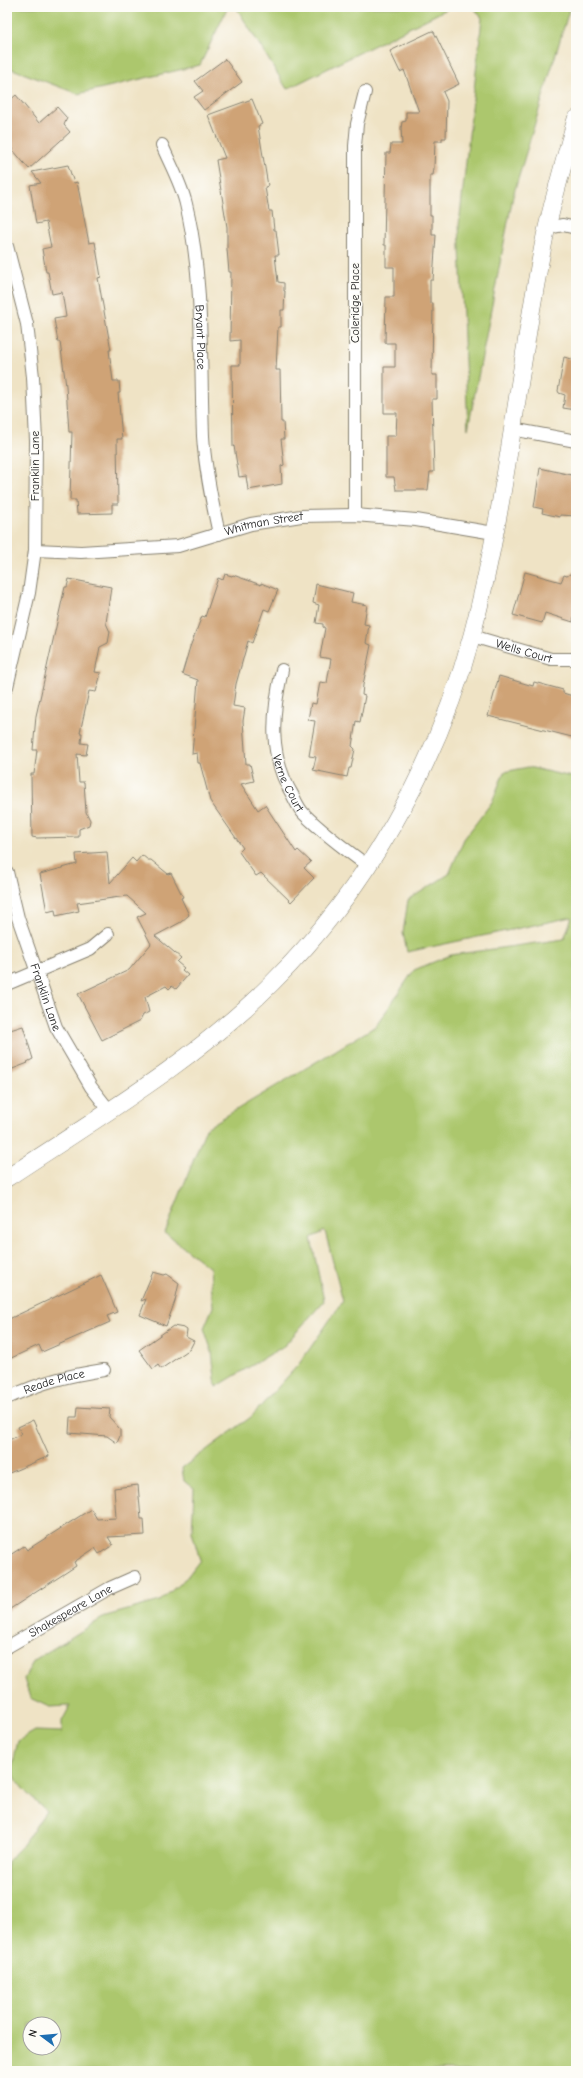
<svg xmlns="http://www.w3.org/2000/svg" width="583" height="2078" viewBox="0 0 583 2078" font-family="'Comic Neue',sans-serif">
  <rect width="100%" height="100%" fill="#fdfcf7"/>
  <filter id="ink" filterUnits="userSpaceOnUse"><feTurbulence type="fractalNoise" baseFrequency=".025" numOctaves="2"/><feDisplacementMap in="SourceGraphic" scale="8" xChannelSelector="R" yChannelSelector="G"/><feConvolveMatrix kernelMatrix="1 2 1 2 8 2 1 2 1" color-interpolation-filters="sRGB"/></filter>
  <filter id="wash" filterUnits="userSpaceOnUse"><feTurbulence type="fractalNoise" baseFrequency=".012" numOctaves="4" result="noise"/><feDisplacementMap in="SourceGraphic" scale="16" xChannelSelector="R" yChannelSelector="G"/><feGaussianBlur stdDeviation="0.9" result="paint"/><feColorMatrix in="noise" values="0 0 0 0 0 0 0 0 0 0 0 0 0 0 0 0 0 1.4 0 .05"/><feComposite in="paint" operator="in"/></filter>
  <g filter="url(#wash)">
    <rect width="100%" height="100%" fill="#efe3c5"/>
    <!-- green -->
    <path fill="#acc76d" stroke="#647244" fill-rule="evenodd" d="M 7,7 L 228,7 L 200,65 L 78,94 L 7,67 Z
      M 236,7 L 451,7 L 287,89 Z
      M 473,7 L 570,7 L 513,196 L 468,429 L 459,225 L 482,18 Z
      M 528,767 L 576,778 L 576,2071 L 7,2071 L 7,1861 L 22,1846 L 46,1811 C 36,1802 14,1784 13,1769 C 13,1760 16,1750 18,1741 L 35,1731 L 62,1732 L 62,1721 L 70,1706 L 49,1707 L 30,1698 L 24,1679 L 34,1660 L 106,1616 L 160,1601 L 187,1577 L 200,1560 L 192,1532 L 194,1489 L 184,1481 L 182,1468 L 251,1417 L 299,1364 L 343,1301 L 325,1231 L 311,1238 L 324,1301 L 284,1346 L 216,1387 L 212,1352 L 204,1328 L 213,1307 L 210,1268 L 165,1233 L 206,1128 L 376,1026 L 414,970 L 451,955 L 564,939 L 572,917 L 407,952 L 403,933 L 408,900 L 449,874 L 464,839 L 492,802 L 504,772 ZM 30,2024 L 54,2024 L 54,2048 L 30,2048 Z"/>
    <g id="blocks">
      <!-- building -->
      <path fill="#cfa376" d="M 432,31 L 434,32 L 459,84 L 443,92 L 447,101 L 446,138 L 442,138 L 442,141 L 435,141 L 434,168 L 433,175 L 430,175 L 430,215 L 432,215 L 432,235 L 436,235 L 433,280 L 430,280 L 430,303 L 433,303 L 432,375 L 437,375 L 437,399 L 432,399 L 434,472 L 430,472 L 428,490 L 396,490 L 394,477 L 386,477 L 386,436 L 396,436 L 397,413 L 384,413 L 384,367 L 395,367 L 395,343 L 385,343 L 386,297 L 394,297 L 394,267 L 386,267 L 386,245 L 384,245 L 386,153 L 390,153 L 391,144 L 402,144 L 401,128 L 402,122 L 406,121 L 406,112 L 419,112 L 404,70 L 400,72 L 390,51 Z
        M 225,59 L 242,82 L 204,110 L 194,97 L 203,91 L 195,81 Z
        M 16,95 L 39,123 L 57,107 L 67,118 L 64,125 L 70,132 L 29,169 L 7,143 L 7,103 Z
        M 252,99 L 262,124 L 258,126 L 268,186 L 265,187 L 269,211 L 272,211 L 274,230 L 276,230 L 279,255 L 275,255 L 278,282 L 284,283 L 284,291 L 285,291 L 284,310 L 281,310 L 281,327 L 278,327 L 276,370 L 280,370 L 281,422 L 283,422 L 284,439 L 281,439 L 284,465 L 281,466 L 282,484 L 248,490 L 246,476 L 239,477 L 234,446 L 233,447 L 232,365 L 240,365 L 240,340 L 230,341 L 231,272 L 229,272 L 227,249 L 227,227 L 216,160 L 225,158 L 208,115 Z
        M 68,165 L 74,183 L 77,182 L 89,243 L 95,242 L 101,277 L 98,278 L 111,350 L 109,350 L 113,381 L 119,381 L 120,393 L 118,393 L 122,439 L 117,439 L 118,504 L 112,504 L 112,513 L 77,514 L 76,500 L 70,500 L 72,432 L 69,432 L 66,386 L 60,342 L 58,342 L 54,319 L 66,317 L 62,292 L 52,294 L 48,272 L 46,272 L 42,249 L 51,247 L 46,222 L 36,224 L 30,185 L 41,183 L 32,172 Z
        M 564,357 L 576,360 L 576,410 L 563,408 L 565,395 L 559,393 L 558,391 Z
        M 540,468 L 576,476 L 576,516 L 560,515 L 560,517 L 542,513 L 543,509 L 534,507 Z
        M 576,570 L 576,617 L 574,616 L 573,622 L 545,613 L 542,623 L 513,615 L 525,572 L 561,582 L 564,575 L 567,576 Z
        M 225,574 L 232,576 L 233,575 L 261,585 L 261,583 L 278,590 L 269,611 L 264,609 L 252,643 L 248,641 L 236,684 L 233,706 L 245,708 L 243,721 L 246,764 L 250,764 L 254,781 L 241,784 L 258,810 L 265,805 L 296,852 L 298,850 L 311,862 L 304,868 L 314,878 L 291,902 L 261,873 L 256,876 L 239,852 L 243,848 L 210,801 L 200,763 L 198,763 L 197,753 L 192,754 L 198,680 L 182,674 L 190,647 L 202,616 L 205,617 L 218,578 L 223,580 Z
        M 69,579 L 111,587 L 106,623 L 110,632 L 108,643 L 100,647 L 95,672 L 101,673 L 96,692 L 89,691 L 80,733 L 82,733 L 81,743 L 88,744 L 86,755 L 77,754 L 79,782 L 84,782 L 86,812 L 90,820 L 89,825 L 79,829 L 79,837 L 37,838 L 32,837 L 31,774 L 34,774 L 37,750 L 33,750 L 36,716 L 65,587 L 67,587 Z
        M 316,584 L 353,593 L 351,602 L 367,605 L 364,624 L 369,625 L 366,643 L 371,645 L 363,685 L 362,695 L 365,696 L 360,722 L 356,721 L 352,746 L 355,749 L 351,768 L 349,768 L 347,777 L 313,770 L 316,757 L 309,756 L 315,721 L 308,720 L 311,703 L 316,704 L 320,682 L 327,683 L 331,659 L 320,657 L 325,628 L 323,627 L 323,624 L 316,623 L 319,605 L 313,603 Z
        M 499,676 L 533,686 L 534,682 L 563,690 L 563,693 L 576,697 L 576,738 L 488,716 Z
        M 107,852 L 110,883 L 132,858 L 136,862 L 142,855 L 148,860 L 151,860 L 168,874 L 171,873 L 183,897 L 181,898 L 189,915 L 181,922 L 155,936 L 181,958 L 177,962 L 184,968 L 182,970 L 188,975 L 176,989 L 172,986 L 169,989 L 166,986 L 145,997 L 149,1012 L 143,1015 L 140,1021 L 102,1040 L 78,994 L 129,970 L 151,944 L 137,917 L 146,913 L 127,896 L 77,903 L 79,911 L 56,916 L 55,910 L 47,912 L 40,874 L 77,864 L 76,854 Z
        M 23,1026 L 33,1059 L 27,1062 L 28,1063 L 10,1070 L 7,1069 L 7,1031 Z
        M 153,1272 L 164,1275 L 167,1274 L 179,1283 L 175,1301 L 166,1326 L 140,1315 L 146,1299 L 141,1301 Z
        M 101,1275 L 117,1312 L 107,1316 L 110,1322 L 42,1352 L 39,1345 L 7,1360 L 7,1320 Z
        M 173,1326 L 184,1328 L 187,1330 L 186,1337 L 194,1341 L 190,1349 L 161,1369 L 158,1365 L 153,1369 L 139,1350 Z
        M 78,1407 L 110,1409 L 109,1417 L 120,1429 L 120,1436 L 117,1443 L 107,1436 L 69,1433 L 70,1417 L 77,1417 Z
        M 33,1420 L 49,1456 L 7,1474 L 7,1441 L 21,1434 L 18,1427 Z
        M 138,1485 L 141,1519 L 144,1519 L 145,1535 L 108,1537 L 113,1545 L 99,1554 L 95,1548 L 74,1562 L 76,1566 L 7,1611 L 7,1557 L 24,1546 L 27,1550 L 91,1509 L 97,1519 L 116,1518 L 114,1488 Z"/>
    </g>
  </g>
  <g filter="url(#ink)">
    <use href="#blocks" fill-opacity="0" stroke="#868070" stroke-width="1"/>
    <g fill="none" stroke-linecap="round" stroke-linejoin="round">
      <defs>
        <g id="street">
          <path id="s1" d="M 162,145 C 170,164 181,183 186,204 C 204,279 200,359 203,436 C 205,469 212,502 219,534"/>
          <path d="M 547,228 L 563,225 L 576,228"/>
          <path d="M 7,246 L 27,324 L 33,377 L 36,441 L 35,550 L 29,593 L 7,687"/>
          <path d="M 512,429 L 576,441"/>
          <path d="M 355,515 L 355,146 L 357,124 L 365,92"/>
          <path id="s2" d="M 35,550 L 81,552 L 178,546 L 251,524 L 301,516 L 355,515 L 416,520 L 494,533"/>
          <path id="s3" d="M 472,636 L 551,659 L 576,659"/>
          <path id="s4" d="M 282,670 C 272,715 268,755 293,796 C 296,802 299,809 304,814 C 323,833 346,850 368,866"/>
          <path id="s5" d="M 7,872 L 18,918 L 56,1027 L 91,1087 L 109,1110"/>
          <path d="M 7,984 L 90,949 L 108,934"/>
          <path id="s6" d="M 7,1398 C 42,1382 65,1376 104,1370"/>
          <path id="s7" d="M 7,1647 L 110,1588 L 135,1577"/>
        </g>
        <path id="secondary" d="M 7,1178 C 99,1117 194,1061 272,983 C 367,889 438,763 472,635 C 507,504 518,368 545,236 C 554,196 565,158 576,119"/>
      </defs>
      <!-- street casing -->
      <use href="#street" stroke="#868070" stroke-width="14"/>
      <!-- secondary casing -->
      <use href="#secondary" stroke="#868070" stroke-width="18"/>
      <!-- street -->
      <use href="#street" stroke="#fff" stroke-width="12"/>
      <!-- secondary -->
      <use href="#secondary" stroke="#fff" stroke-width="17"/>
    </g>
  </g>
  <g text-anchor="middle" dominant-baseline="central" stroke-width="3" stroke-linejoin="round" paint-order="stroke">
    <!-- street labels -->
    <g font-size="12" fill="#1c1c1c" stroke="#fdfcf7">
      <text transform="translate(355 303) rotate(-90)">Coleridge Place</text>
      <text stroke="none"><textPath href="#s1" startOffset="198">Bryant Place</textPath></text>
      <text transform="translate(35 466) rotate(-90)">Franklin Lane</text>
      <text stroke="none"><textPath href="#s2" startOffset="232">Whitman Street</textPath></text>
      <text stroke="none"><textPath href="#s3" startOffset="54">Wells Court</textPath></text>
      <text stroke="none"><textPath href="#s4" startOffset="116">Verne Court</textPath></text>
      <text stroke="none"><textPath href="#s5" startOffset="131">Franklin Lane</textPath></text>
      <text stroke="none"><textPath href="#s6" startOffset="50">Reade Place</textPath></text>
      <text stroke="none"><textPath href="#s7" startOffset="73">Shakespeare Lane</textPath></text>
    </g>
  </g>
  <!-- margin -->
  <rect width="583" height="2078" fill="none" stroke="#fdfcf7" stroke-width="24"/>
  <!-- north arrow -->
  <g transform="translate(42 2036) rotate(286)"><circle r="19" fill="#fdfcf7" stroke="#a3a29f"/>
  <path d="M0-3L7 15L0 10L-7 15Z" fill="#1f6fb2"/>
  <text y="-6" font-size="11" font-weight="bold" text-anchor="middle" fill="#1c1c1c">N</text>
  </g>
</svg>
